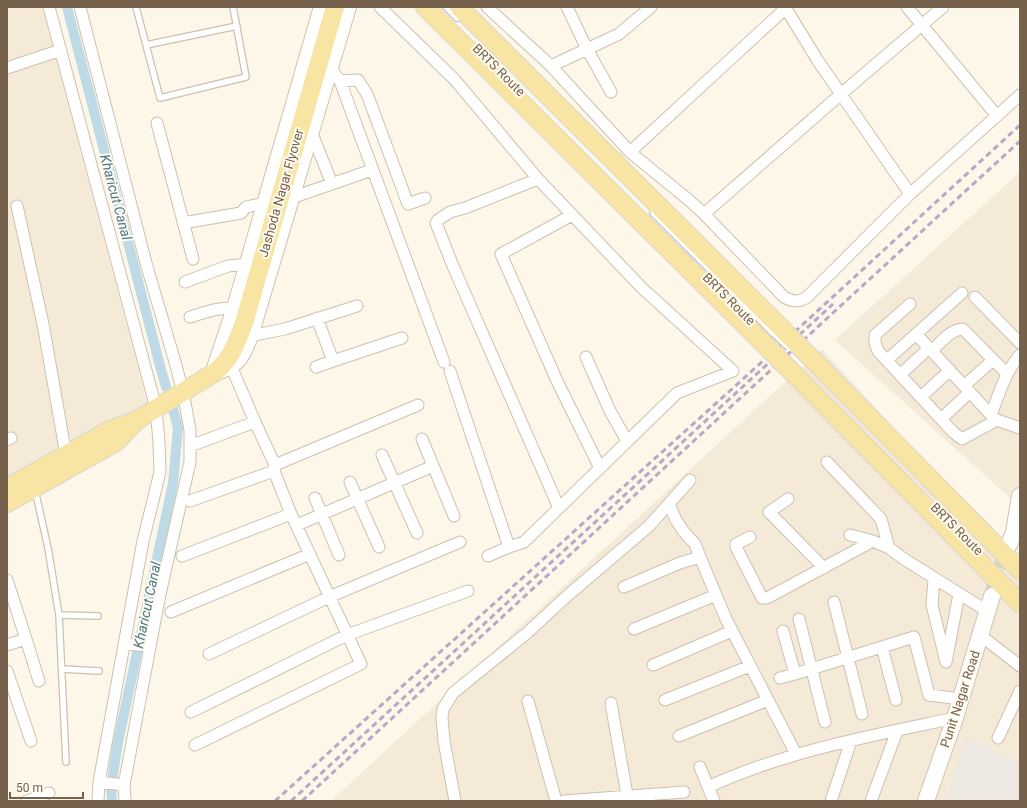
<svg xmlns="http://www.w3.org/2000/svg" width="1027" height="808" viewBox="0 0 1027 808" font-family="Roboto,sans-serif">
  <rect width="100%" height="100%" fill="#fcf7e9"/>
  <!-- residential -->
  <path fill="#f4ead7" d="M 7,7 L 42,7 L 148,406 L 7,481 Z
    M 1020,172 L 1020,507 L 835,340 Z
    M 822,349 L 1020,567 L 1020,801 L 331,801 L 762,403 Z"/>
  <!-- industrial -->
  <path fill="#ede9e2" d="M 966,736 L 1020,764 L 1020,801 L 945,801 Z"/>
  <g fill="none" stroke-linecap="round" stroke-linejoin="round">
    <!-- canal -->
    <path stroke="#bddae6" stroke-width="10" d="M 67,7 L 159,362 L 166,387
      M 112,801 L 111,787 L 118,742 L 173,483 L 178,428 L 173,409"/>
    <!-- secondary-tunnel -->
    <path stroke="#dad2c2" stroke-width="16" stroke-dasharray="16 8" stroke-linecap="butt" d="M 993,591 L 1009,545"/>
    <defs>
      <path id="lane" d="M 136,7 L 160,98 L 246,77 L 233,7
        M 446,7 L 457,18
        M 146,45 L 237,26
        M 653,213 L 773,333
        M 35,490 L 48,548 L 59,615 L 66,762
        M 59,615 L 98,616
        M 62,669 L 99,671"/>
      <path id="street" d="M 49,7 L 156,408 L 159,442 L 160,472 L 143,541 L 99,782 L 98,801
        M 80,7 L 146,263 L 175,362 L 183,392 L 190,430 L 190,462 L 160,594 L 124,785 L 125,801
        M 380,7 L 455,80 L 538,179 L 641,287 L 733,371 L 677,393 L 524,542 L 509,547
        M 487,7 L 551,66 L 630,152 L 690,201 L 704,214 L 784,297 C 793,302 798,302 806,298 L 910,194 L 1020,95
        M 567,7 L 587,49 L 611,92
        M 785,7 L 818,61 L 910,194
        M 907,7 L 997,116
        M 551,66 L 619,34 L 651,7
        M 330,67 L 340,81 L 444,362
        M 7,68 L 61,50
        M 340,81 L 358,80 L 367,94 L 408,204 L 425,198
        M 157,123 L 193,259
        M 311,131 L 332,184
        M 630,152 L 787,7
        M 538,179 L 465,208 L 450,212 L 438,220 L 436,223 L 453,266 L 559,508
        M 291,198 L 372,170
        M 17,206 L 43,324 L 66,455
        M 704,214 L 841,94 L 943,7
        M 572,215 L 501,254 L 558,383 L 600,468
        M 183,223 L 241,213 L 246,207 L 266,203
        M 185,282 L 228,266 L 248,264
        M 975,297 L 1020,343
        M 910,304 L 875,335 L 875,343 L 878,351 L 953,432 L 962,439 L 997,420
        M 190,317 C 206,312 219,307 235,308
        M 317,318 L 333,361 L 402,338
        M 916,334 L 991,415 L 997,420 L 1020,428
        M 250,336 L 285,329 L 357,306
        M 932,351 C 940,343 951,329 963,329 L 1007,374
        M 586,357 L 610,411 L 627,441
        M 887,360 L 962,293
        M 316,367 L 333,361
        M 450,371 L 509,547 L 488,556
        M 901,374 L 929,348
        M 964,386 L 993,360
        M 921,397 L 950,370
        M 991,415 C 999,394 1005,372 1020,355
        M 941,419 L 970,392
        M 422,439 L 454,516
        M 7,440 L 11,438
        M 190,446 L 255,422
        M 382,455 L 417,533
        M 827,462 L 881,519 L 889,548
        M 275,465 L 418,405
        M 350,482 L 379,547
        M 315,498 L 339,555
        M 788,499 L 769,512 L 824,568
        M 190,501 L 274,471
        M 669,504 L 676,520 L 684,532 L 695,544 L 700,557
        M 297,525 L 433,466
        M 850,535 L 873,541 L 889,548 L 904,559 L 987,611
        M 750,537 L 736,544 L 736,547 L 762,598 L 767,598 L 873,541
        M 182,556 L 291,514
        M 934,579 L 932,605 L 946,662 L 959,594
        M 7,580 L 26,639 L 7,645
        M 624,587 L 680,563 L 700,557 L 726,619 L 796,754
        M 834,602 L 862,714
        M 171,612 L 310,554
        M 799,619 L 825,722
        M 634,629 L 716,595
        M 783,631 L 795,674 L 914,637 L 929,695 L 961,699
        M 980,635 L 1020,666
        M 26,639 L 39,681
        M 124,644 L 150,646
        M 882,647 L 896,700
        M 209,654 L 329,597 L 460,542
        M 653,665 L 732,631
        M 7,671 L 31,741
        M 780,678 L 795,674
        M 665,700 L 750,666
        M 528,701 L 556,801
        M 611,703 L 628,801
        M 191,712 L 347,635 L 468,591
        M 679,736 L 768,700
        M 998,738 L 1020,691
        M 195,745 L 361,664 L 291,514 L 274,471 L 275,465 L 255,422 L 231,366
        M 700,767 L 708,787
        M 99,782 L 124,785
        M 27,801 L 49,793
        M 455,801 L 444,741 L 442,718 L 443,709 L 453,693 L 527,633 L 567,596 L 649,526 L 690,480
        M 564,801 L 684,792
        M 714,801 L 708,787 C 786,751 871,736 955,718
        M 831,801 L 851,741
        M 871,801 L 897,731"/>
      <path id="secondary" d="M 214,371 L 235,308 L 322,7
        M 219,371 C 240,363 242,356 250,336 L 348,7
        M 1009,545 L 1014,532 L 1020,496
        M 926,801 L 955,718 L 992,596"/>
      <path id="primary" d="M 425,7 L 764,344
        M 459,7 L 780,327
        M 811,358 L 1020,570
        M 794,374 L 1020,603
        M 7,488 L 110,430 L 133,422
        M 7,503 L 116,442 L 137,420 L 214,373 C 233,356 235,346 244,323 L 335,7"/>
    </defs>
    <!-- lane casing -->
    <use href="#lane" stroke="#cec0af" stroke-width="8"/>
    <!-- street casing -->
    <use href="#street" stroke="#cec0af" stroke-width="13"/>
    <!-- secondary casing -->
    <use href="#secondary" stroke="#d1c2ac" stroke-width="18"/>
    <!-- primary casing -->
    <use href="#primary" stroke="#dbd6d1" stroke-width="20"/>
    <!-- lane -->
    <use href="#lane" stroke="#fff" stroke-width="5.5"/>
    <!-- street -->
    <use href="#street" stroke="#fff" stroke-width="11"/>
    <!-- secondary -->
    <use href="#secondary" stroke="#fff" stroke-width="16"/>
    <!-- primary -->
    <use href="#primary" stroke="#f8e5a3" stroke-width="18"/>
    <!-- rail -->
    <path stroke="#bca6c6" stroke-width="3" stroke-dasharray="6 4" stroke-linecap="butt" d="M 275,801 L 763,361 L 1020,125
      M 291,801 L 833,304
      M 302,801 L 1020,141"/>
    <defs>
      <path id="lane-bridge" d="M 773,333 L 789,348"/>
      <path id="primary-bridge" d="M 780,327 L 811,358
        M 764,344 L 794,374"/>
    </defs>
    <!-- lane-bridge casing -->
    <use href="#lane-bridge" stroke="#cec0af" stroke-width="8" stroke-linecap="butt"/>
    <!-- primary-bridge casing -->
    <use href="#primary-bridge" stroke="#dbd6d1" stroke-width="20" stroke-linecap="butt"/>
    <!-- lane-bridge -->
    <use href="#lane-bridge" stroke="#fff" stroke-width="5.5"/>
    <!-- primary-bridge -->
    <use href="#primary-bridge" stroke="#f8e5a3" stroke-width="18"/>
  </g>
  <g text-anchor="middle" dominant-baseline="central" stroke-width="4" stroke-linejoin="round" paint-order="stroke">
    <!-- street labels -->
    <g font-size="13" fill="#76614d" stroke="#fffbef">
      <text transform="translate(499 70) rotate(45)">BRTS Route</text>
      <text transform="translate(281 193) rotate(-74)">Jashoda Nagar Flyover</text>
      <text transform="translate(729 299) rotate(45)">BRTS Route</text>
      <text transform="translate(957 529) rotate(45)">BRTS Route</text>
      <text transform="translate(960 699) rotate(-72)">Punit Nagar Road</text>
    </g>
    <!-- water labels -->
    <g font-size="14" font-style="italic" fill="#4a7a90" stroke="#fffbef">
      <text transform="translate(116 197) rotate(75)">Kharicut Canal</text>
      <text transform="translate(147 605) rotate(-78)">Kharicut Canal</text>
    </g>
  </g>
  <!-- border -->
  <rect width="1027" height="808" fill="none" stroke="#76614d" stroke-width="16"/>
  <!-- scale -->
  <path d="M10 792v6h73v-6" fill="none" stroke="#76614d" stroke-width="2"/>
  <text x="16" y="792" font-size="12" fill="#76614d" stroke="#fffbef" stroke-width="3" paint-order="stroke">50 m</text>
</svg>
